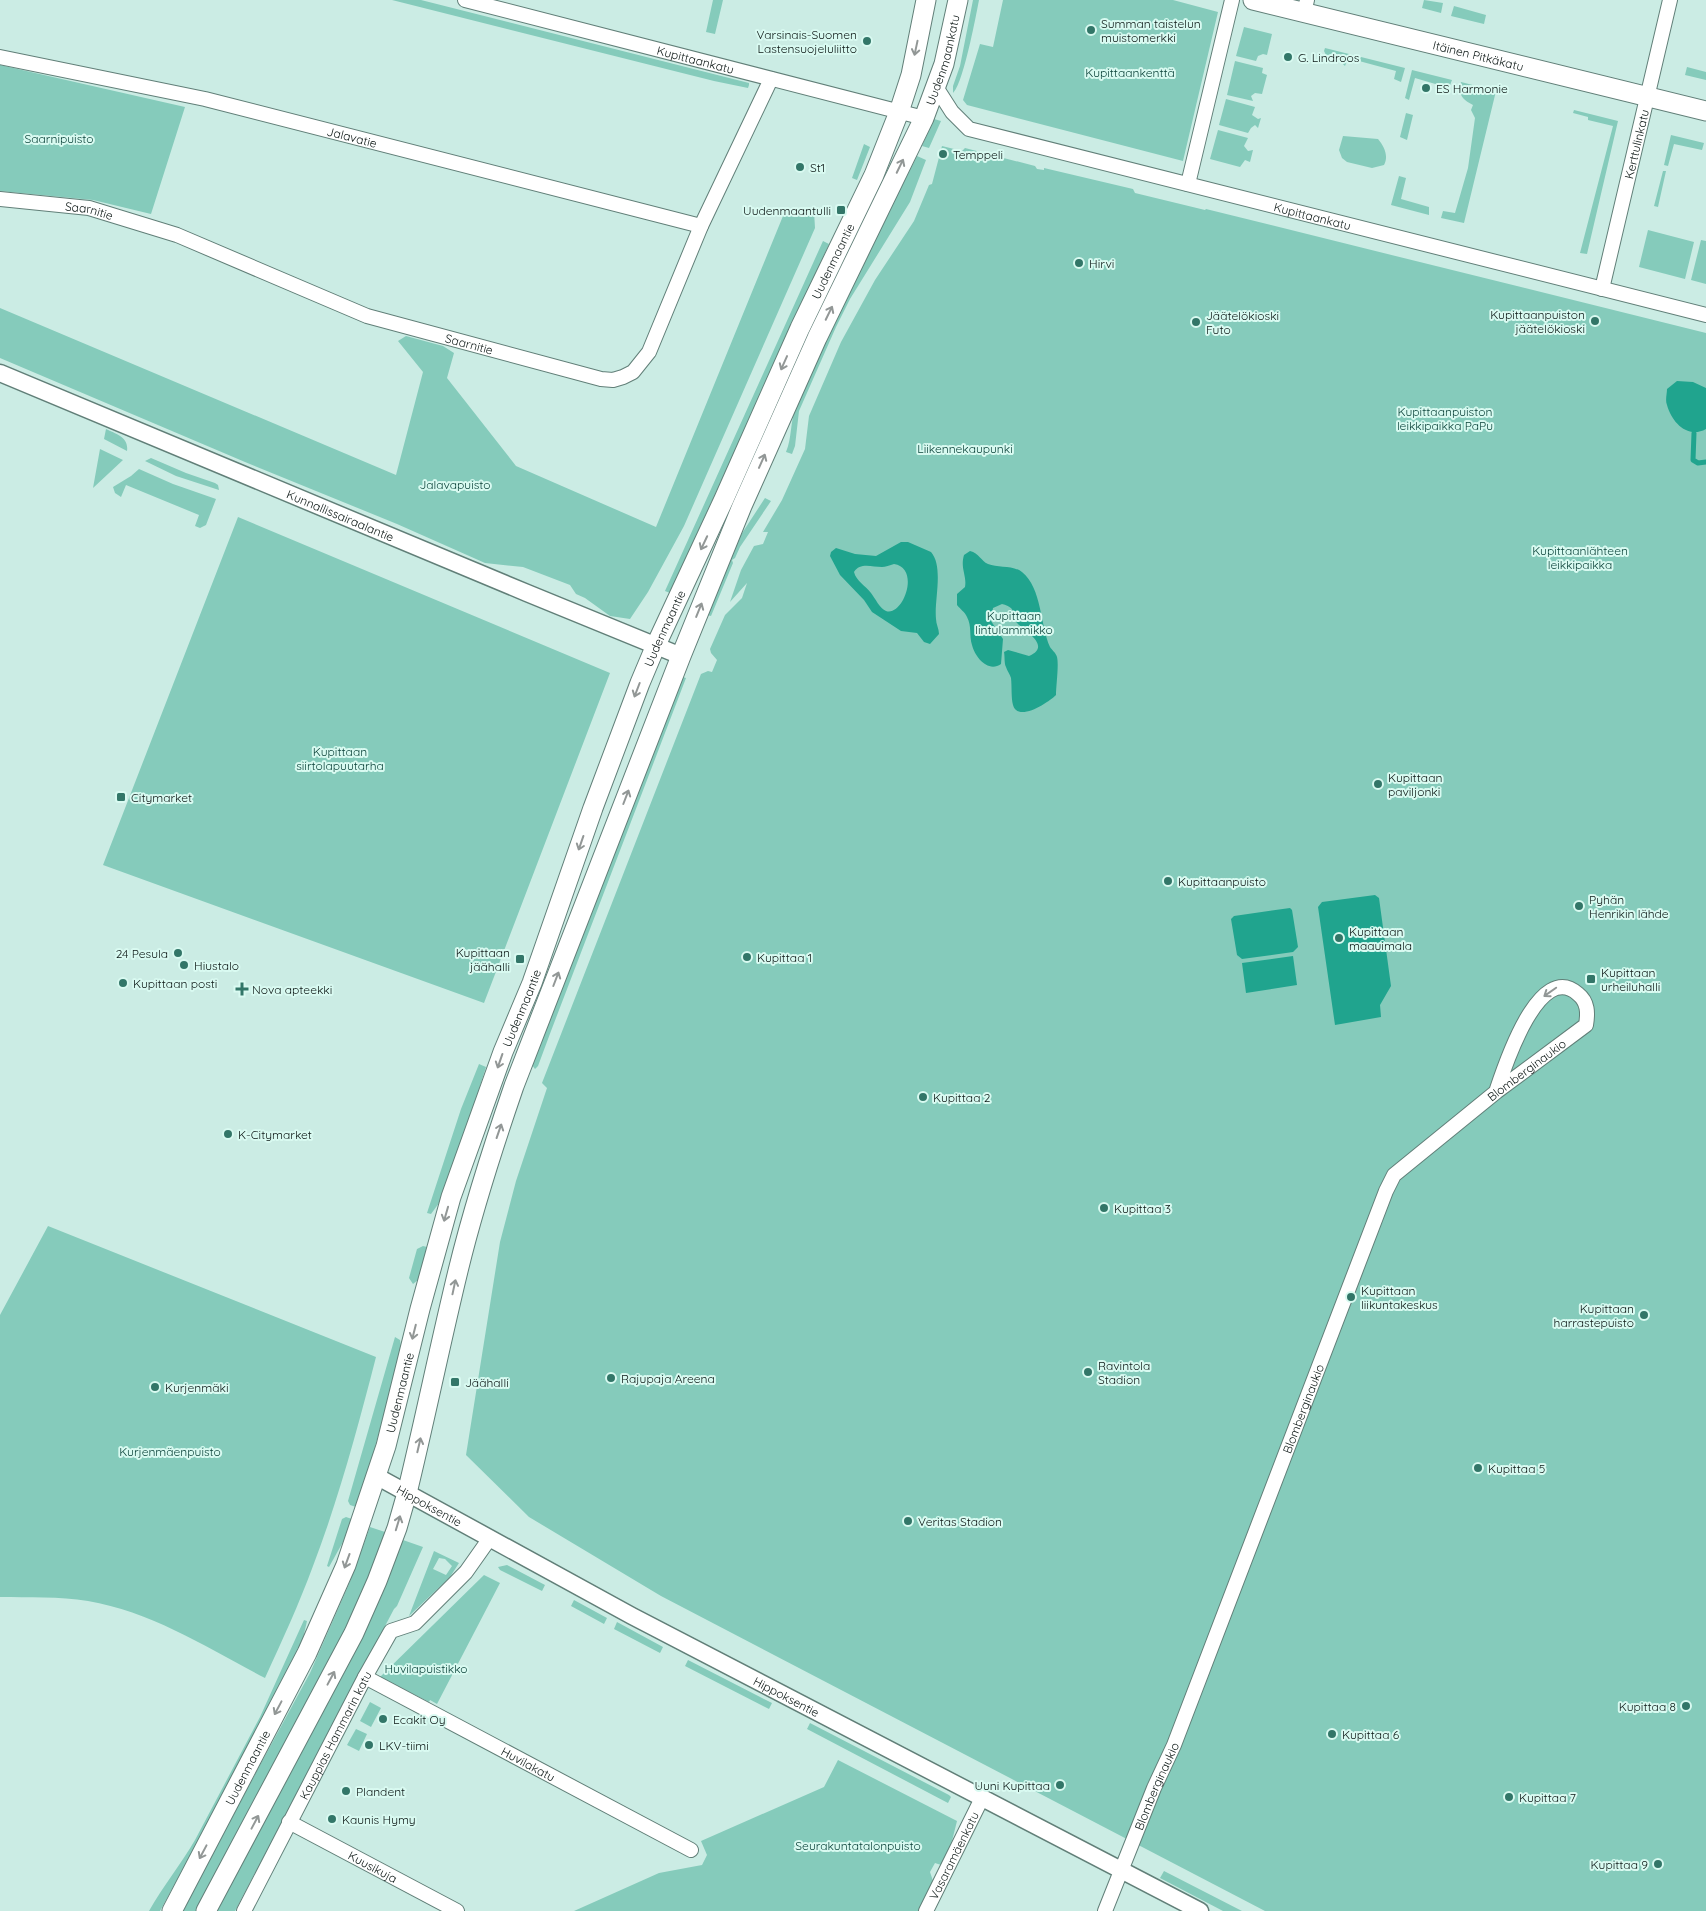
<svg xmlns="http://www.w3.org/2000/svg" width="1706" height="1911" viewBox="0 0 1706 1911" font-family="Quicksand,sans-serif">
  <rect width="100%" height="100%" fill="#cbece4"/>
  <!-- green -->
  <path fill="#85cbbb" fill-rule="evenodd" d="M 392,0 L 421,0 L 749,83 L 749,85 L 748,88 L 714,81 Z
    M 713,0 L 723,0 L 715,34 L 706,32 Z
    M 973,0 L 979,0 C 976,16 963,85 953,93 L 953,86 L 960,66 Z
    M 1003,0 L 1173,0 L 1218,12 L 1183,161 L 967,105 L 963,100 L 980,44 L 993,47 Z
    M 1424,0 L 1443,3 L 1441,13 L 1422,8 Z
    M 1454,6 L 1486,15 L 1484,24 L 1451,16 Z
    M 1244,27 L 1272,34 L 1267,55 L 1263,54 L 1258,56 L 1256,61 L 1236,56 Z
    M 1325,48 L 1405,68 L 1401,82 L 1394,79 L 1396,71 L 1348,58 L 1345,66 L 1336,57 L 1326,55 L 1324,51 Z
    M 1235,61 L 1263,68 L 1262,73 L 1267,75 L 1262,94 L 1255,93 L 1251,96 L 1253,101 L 1227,95 Z
    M 0,65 L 185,107 L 151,214 L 93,200 L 0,191 Z
    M 1687,67 L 1706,72 L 1706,80 L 1685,75 Z
    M 1412,70 L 1452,80 L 1449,88 L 1415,78 L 1409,100 L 1405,98 Z
    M 1461,82 L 1496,91 L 1464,223 L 1441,218 L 1443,211 L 1455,213 L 1468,168 L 1475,118 L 1471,110 L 1473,105 C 1462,99 1458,95 1461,82 Z
    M 1226,99 L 1255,107 L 1252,115 L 1258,119 L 1261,118 L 1258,128 L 1255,125 L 1251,128 L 1248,133 L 1219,125 Z
    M 1574,110 L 1618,121 L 1587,254 L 1580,253 L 1613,126 L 1588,120 L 1588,117 L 1573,113 Z
    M 1406,113 L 1413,115 L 1407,140 L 1400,137 Z
    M 934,119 L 941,121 L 929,148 L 922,146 Z
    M 1218,130 L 1248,138 L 1244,146 L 1248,151 L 1253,150 L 1250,162 L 1245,160 L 1240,167 L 1210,159 Z
    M 1671,135 L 1704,143 L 1702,150 L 1674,144 L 1668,166 L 1664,165 Z
    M 1343,136 L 1378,139 C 1384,146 1389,156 1384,165 L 1372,168 L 1347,162 L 1342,158 L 1339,150 Z
    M 864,144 L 870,147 L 857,180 L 852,178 Z
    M 942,146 L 962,151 L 965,148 L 1035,166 L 1037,169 L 1044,170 L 1044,168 L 1133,189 L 1135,193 L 1205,210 L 1206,209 L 1706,333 L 1706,1911 L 1265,1911 L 661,1596 L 529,1517 L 466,1455 L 500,1242 L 516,1181 L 547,1088 L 542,1083 L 701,674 L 708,671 L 712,672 L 717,660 L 711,653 L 710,649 L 725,615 L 742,598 L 747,583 L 730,602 L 741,570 L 754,546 L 763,544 L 768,532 L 763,532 L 782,500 L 805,449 L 809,416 L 841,342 L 875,280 L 914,221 L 929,185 L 932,184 Z
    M 917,156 L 926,160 L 910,202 L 850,299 L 836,327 L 799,411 L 795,446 L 792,454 L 786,452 C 792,438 790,421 796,407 C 832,322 875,239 917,156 Z
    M 1663,171 L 1666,171 L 1658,207 L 1654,206 Z
    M 1399,176 L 1406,178 L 1401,199 L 1429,207 L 1429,215 L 1391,205 Z
    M 814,211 L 815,228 L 684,526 L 648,592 L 630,619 L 610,616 L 585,598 L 576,594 L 570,585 L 523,567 L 485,563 L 397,524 L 245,462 L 0,358 L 0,308 L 396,475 L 423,372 L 398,341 L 406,336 L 443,346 L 454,353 L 447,378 L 516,466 L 656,527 L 783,216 Z
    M 1648,230 L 1694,242 L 1685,279 L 1639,267 Z
    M 1701,240 L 1706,241 L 1706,284 L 1691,280 Z
    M 823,241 L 829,244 L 670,593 L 665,591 Z
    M 106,429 C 116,434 129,437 127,451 L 104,439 Z
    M 100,449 L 123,460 L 93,488 Z
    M 151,458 L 186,473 L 215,483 L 218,485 L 219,490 L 176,476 L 145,461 Z
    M 139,469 L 173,484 L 216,499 L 206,525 L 200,528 L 195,526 L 199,515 L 126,485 L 121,497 L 115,493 L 113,487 L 131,476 Z
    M 765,498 L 771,501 L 740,547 L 735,558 L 732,560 L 733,563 L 711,616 L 707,615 L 735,544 Z
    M 238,517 L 610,673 L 484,1003 L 103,865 Z
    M 683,677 L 686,678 L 551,1031 L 538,1066 L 535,1069 L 532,1065 Z
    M 479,1064 L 486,1067 L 473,1108 L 439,1203 L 431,1214 L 427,1213 L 461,1109 Z
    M 48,1226 L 376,1357 C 358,1427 339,1498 313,1566 C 299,1604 282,1641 265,1678 C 208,1648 152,1612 88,1601 C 59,1596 29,1598 0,1597 L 0,1315 Z
    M 423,1246 L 427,1247 L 418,1280 L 413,1284 L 409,1278 L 417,1249 Z
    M 395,1337 L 400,1340 L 401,1347 C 387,1400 375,1455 356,1507 L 350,1505 L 348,1501 Z
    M 346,1517 L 352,1519 L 348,1533 L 329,1567 L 327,1566 L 342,1519 Z
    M 370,1527 L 385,1532 L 363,1592 L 333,1656 L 196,1911 L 181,1911 L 310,1673 L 349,1584 Z
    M 403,1540 L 423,1547 L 397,1606 L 394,1609 L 235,1911 L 217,1911 L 353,1656 Z
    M 434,1551 L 459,1563 L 450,1577 L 409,1616 ZM 439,1558 L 445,1559 L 452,1566 L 446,1575 L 433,1569 Z
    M 507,1565 L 545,1585 L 542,1591 L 500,1570 L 498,1567 Z
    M 484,1575 L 500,1583 L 437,1704 L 430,1700 L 429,1702 L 380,1677 Z
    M 574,1600 L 607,1618 L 604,1624 L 571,1606 Z
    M 304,1620 L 307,1621 L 301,1647 L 266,1716 L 160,1911 L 149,1911 C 163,1886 181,1864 195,1840 L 260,1717 Z
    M 617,1622 L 663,1647 L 660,1653 L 614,1629 Z
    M 688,1660 L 772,1703 L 769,1709 L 685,1666 Z
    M 370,1702 L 381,1708 L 371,1727 L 360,1721 Z
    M 810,1723 L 949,1795 L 951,1797 L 948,1803 L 807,1729 Z
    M 356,1729 L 367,1734 L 359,1751 L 347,1745 Z
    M 838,1760 L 957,1821 L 952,1841 L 941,1865 L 935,1863 L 930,1872 L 933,1881 L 918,1911 L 574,1911 L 659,1873 L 702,1865 L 707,1855 L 701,1841 L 824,1787 Z
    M 1164,1871 L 1242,1911 L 1223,1911 L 1160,1878 Z"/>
  <!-- water -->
  <path fill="#20a48e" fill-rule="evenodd" d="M 1677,381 L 1693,382 L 1706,388 L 1706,429 C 1688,439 1672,423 1667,405 C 1665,400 1667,394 1667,389 Z
    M 901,542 L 908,542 L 931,552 C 944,567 934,600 936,619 C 936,624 939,629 939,634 L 930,644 L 924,642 L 917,633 L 901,631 L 872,612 L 864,600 L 840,575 L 830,556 L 831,552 L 836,548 L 855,554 L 876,556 ZM 894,564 C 921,568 903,617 886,611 C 880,609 875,598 871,593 C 866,586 856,581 854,572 C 860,562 872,567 882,567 C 885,567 890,565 894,564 Z
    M 970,551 C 979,553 981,561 988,564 C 998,568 1013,565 1022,572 C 1042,588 1040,625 1050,647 C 1052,650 1056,653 1057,657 C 1059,665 1056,686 1056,695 C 1049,702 1018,723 1013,705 C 1011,697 1012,687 1011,678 C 1010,674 1007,671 1006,667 C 1004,663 1005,657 1004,652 L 1008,650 L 1029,656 C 1052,646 1025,631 1018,624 C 1010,616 1019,608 1002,604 L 993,608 L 991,621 L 1003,639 L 1001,664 C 988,673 975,657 972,645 C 969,636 972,626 967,617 C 965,612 960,609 957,605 L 957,594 L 965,587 C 967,575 960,569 964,555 Z
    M 1375,895 L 1379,898 L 1391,986 L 1380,1005 L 1381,1017 L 1335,1025 L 1318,907 L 1322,902 Z
    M 1290,908 L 1292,910 L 1298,947 L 1293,952 L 1242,959 L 1237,955 L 1231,919 L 1234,916 Z
    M 1293,956 L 1297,985 L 1246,993 L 1242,963 Z"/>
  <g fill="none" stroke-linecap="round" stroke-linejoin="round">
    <!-- stream -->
    <path stroke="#20a48e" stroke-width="5" d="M 1694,433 L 1693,460 L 1698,463 L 1706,462"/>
    <defs>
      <g id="minor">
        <path id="s1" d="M 465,0 L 924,118"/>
        <path d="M 1304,13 L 1307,0"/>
        <path id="s2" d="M 0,57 L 205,99 L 701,226"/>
        <path id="s3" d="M 936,87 L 952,112 L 969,129 L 1706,315"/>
        <path d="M 1188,184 L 1232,0"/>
        <path id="s4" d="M 0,199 L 89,208 L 177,235 L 367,316 L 601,379 L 613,380 L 623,377 L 633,372 L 649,352 L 701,226 L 771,79"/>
        <path id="s5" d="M 1602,289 L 1670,0"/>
        <path id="s6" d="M 365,1677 L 691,1850"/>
        <path id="s7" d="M 289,1822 L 457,1911"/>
        <path id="s8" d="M 244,1911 L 365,1677 L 391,1631 L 415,1623 L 466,1572 L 490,1538"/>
        <path id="s9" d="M 926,1911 L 982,1798"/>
        <path id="s10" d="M 1105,1911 L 1154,1788 L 1174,1745 L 1386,1191 L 1394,1175 L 1496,1092 L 1586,1025 C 1588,1013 1588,1002 1578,994 C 1539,959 1504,1068 1496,1092"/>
      </g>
      <g id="tertiary">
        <path id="s11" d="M 0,373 L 527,593 L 681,656"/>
        <path id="s12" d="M 376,1476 L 632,1616 L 1200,1911"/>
      </g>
      <g id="secondary">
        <path id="s13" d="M 1253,0 L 1706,111"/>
        <path id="s14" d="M 172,1911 L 307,1653 L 346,1565 L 386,1446 L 420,1309 L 451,1197 L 503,1052 L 532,983 L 593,808 L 640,683 L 656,645 L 724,499 L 800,328 L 874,175 L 899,112 L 911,75 L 926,0"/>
        <path id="s15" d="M 206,1911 L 354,1633 L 377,1581 L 397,1528 L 407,1493 C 425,1419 440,1345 458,1271 C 473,1209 493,1147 514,1086 L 681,656 L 742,506 L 817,338 L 924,118 L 944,64 L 958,0"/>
      </g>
    </defs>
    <!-- minor casing -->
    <use href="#minor" stroke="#617f78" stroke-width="16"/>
    <!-- tertiary casing -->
    <use href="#tertiary" stroke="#617f78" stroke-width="19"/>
    <!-- secondary casing -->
    <use href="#secondary" stroke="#617f78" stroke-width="21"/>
    <!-- minor -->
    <use href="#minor" stroke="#fff" stroke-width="14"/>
    <!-- tertiary -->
    <use href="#tertiary" stroke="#fff" stroke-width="16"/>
    <!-- secondary -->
    <use href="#secondary" stroke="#fff" stroke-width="19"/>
  </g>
  <!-- one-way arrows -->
  <defs><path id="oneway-shaft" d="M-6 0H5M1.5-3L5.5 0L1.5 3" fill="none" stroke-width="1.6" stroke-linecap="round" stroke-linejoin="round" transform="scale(1.25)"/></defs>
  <g stroke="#929796">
    <use href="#oneway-shaft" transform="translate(916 48) rotate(102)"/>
    <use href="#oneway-shaft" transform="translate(900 166) rotate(-64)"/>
    <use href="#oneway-shaft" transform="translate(829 313) rotate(-64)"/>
    <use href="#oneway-shaft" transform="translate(784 363) rotate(114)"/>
    <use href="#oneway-shaft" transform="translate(762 461) rotate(-66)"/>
    <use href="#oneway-shaft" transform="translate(704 543) rotate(115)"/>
    <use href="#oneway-shaft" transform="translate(699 610) rotate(-68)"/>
    <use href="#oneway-shaft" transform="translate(637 690) rotate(111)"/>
    <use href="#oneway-shaft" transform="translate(626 797) rotate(-69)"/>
    <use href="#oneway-shaft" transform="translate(581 843) rotate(109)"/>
    <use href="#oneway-shaft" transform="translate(556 979) rotate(-69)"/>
    <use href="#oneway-shaft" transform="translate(1550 992) rotate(145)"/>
    <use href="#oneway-shaft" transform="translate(500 1061) rotate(109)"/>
    <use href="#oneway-shaft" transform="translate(499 1131) rotate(-71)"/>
    <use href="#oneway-shaft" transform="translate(446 1214) rotate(106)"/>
    <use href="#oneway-shaft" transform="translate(454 1287) rotate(-78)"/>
    <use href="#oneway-shaft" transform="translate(414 1332) rotate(104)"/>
    <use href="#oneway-shaft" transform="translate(419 1445) rotate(-77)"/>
    <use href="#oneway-shaft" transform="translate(398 1523) rotate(-73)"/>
    <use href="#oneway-shaft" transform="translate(347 1561) rotate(110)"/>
    <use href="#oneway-shaft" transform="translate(331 1678) rotate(-62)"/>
    <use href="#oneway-shaft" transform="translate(278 1708) rotate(118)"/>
    <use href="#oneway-shaft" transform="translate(255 1822) rotate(-62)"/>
    <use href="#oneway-shaft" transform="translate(203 1852) rotate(118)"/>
  </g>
  <!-- markers -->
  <g fill="#327668" stroke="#d9faf1" stroke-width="2">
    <circle cx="1091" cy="30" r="5"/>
    <circle cx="867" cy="41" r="5"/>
    <circle cx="1288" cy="57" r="5"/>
    <circle cx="1426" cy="88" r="5"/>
    <circle cx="943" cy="154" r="5"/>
    <circle cx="800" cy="167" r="5"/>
    <rect x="836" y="205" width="10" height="10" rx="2.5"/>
    <circle cx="1079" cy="263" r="5"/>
    <circle cx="1595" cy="321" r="5"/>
    <circle cx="1196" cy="322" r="5"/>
    <circle cx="1378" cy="784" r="5"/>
    <rect x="116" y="792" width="10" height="10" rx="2.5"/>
    <circle cx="1168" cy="881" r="5"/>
    <circle cx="1579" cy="906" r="5"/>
    <circle cx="1339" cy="938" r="5"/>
    <circle cx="178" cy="953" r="5"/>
    <circle cx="747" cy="957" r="5"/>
    <rect x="515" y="954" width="10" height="10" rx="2.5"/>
    <circle cx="184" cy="965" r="5"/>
    <rect x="1586" y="974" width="10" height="10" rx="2.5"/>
    <circle cx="123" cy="983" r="5"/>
    <path d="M239.5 981.5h5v5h5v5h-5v5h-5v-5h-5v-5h5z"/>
    <circle cx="923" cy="1097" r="5"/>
    <circle cx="228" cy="1134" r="5"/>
    <circle cx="1104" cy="1208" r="5"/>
    <circle cx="1351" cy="1297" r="5"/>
    <circle cx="1644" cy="1315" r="5"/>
    <circle cx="1088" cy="1372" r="5"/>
    <circle cx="611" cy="1378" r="5"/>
    <rect x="450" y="1377" width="10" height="10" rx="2.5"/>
    <circle cx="155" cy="1387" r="5"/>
    <circle cx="1478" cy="1468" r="5"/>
    <circle cx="908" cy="1521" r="5"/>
    <circle cx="1686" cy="1706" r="5"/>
    <circle cx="383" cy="1719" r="5"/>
    <circle cx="1332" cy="1734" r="5"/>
    <circle cx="369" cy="1745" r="5"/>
    <circle cx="1060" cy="1785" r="5"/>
    <circle cx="346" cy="1791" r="5"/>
    <circle cx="1509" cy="1797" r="5"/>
    <circle cx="332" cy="1819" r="5"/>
    <circle cx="1658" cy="1864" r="5"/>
  </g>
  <g text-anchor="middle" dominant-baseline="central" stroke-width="4" stroke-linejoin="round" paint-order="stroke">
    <!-- poi labels -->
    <g font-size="12" fill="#0c1715" stroke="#d9faf1" text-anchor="start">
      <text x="1101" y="23">Summan taistelun<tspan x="1101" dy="14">muistomerkki</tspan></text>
      <text x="857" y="34" text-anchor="end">Varsinais-Suomen<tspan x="857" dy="14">Lastensuojeluliitto</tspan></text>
      <text x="1298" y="57">G. Lindroos</text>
      <text x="1436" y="88">ES Harmonie</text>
      <text x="953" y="154">Temppeli</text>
      <text x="810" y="167">St1</text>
      <text x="831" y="210" text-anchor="end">Uudenmaantulli</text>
      <text x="1089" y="263">Hirvi</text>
      <text x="1585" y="314" text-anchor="end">Kupittaanpuiston<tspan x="1585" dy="14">jäätelökioski</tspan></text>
      <text x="1206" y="315">Jäätelökioski<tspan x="1206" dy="14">Futo</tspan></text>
      <text x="1388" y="777">Kupittaan<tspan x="1388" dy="14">paviljonki</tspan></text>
      <text x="131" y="797">Citymarket</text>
      <text x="1178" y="881">Kupittaanpuisto</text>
      <text x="1589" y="899">Pyhän<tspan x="1589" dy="14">Henrikin lähde</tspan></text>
      <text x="1349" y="931">Kupittaan<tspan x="1349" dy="14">maauimala</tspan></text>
      <text x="510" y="952" text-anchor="end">Kupittaan<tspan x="510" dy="14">jäähalli</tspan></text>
      <text x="168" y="953" text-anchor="end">24 Pesula</text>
      <text x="757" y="957">Kupittaa 1</text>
      <text x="194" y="965">Hiustalo</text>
      <text x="1601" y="972">Kupittaan<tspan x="1601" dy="14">urheiluhalli</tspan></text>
      <text x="133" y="983">Kupittaan posti</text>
      <text x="252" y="989">Nova apteekki</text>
      <text x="933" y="1097">Kupittaa 2</text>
      <text x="238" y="1134">K-Citymarket</text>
      <text x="1114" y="1208">Kupittaa 3</text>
      <text x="1361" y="1290">Kupittaan<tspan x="1361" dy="14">liikuntakeskus</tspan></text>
      <text x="1634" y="1308" text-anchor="end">Kupittaan<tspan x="1634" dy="14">harrastepuisto</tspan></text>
      <text x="1098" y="1365">Ravintola<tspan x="1098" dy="14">Stadion</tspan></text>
      <text x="621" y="1378">Rajupaja Areena</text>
      <text x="465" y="1382">Jäähalli</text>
      <text x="165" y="1387">Kurjenmäki</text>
      <text x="1488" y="1468">Kupittaa 5</text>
      <text x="918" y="1521">Veritas Stadion</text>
      <text x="1676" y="1706" text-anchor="end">Kupittaa 8</text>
      <text x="393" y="1719">Ecakit Oy</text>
      <text x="1342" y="1734">Kupittaa 6</text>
      <text x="379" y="1745">LKV-tiimi</text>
      <text x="1050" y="1785" text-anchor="end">Uuni Kupittaa</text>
      <text x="356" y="1791">Plandent</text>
      <text x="1519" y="1797">Kupittaa 7</text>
      <text x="342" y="1819">Kaunis Hymy</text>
      <text x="1648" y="1864" text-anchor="end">Kupittaa 9</text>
    </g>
    <!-- street labels -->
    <g font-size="12" fill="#0c1715" stroke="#d9faf1">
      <text stroke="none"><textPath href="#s13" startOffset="232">Itäinen Pitkäkatu</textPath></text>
      <text stroke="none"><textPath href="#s1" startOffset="238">Kupittaankatu</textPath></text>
      <text stroke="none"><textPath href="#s15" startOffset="1999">Uudenmaankatu</textPath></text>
      <text stroke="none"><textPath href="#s2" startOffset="361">Jalavatie</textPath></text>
      <text stroke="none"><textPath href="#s5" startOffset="149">Kerttulinkatu</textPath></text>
      <text stroke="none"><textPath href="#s4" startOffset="90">Saarnitie</textPath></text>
      <text stroke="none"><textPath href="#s3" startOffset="408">Kupittaankatu</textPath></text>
      <text stroke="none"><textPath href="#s14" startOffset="1782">Uudenmaantie</textPath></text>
      <text stroke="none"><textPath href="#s4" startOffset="494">Saarnitie</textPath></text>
      <text stroke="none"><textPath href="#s11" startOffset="369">Kunnallissairaalantie</textPath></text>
      <text stroke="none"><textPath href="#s14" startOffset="1378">Uudenmaantie</textPath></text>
      <text stroke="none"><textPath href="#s14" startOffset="972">Uudenmaantie</textPath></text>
      <text stroke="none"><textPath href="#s10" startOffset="960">Blomberginaukio</textPath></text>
      <text stroke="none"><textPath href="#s14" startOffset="568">Uudenmaantie</textPath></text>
      <text stroke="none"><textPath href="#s10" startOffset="540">Blomberginaukio</textPath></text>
      <text stroke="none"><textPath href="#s12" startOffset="61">Hippoksentie</textPath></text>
      <text stroke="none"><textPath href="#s12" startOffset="466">Hippoksentie</textPath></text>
      <text stroke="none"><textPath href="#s8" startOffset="198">Kauppias Hammarin katu</textPath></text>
      <text stroke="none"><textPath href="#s6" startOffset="185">Huvilakatu</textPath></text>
      <text stroke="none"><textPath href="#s14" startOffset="162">Uudenmaantie</textPath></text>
      <text stroke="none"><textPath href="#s10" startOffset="135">Blomberginaukio</textPath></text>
      <text stroke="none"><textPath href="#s9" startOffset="62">Vasaramäenkatu</textPath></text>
      <text stroke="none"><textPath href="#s7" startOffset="95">Kuusikuja</textPath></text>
    </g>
    <!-- park labels -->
    <g font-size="12" fill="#063e35" stroke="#d9faf1">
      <text x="1130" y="72">Kupittaankenttä</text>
      <text x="59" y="138">Saarnipuisto</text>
      <text x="1445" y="411">Kupittaanpuiston<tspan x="1445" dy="14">leikkipaikka PaPu</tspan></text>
      <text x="965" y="448">Liikennekaupunki</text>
      <text x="455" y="484">Jalavapuisto</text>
      <text x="1580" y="550">Kupittaanlähteen<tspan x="1580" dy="14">leikkipaikka</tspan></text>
      <text x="1014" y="615">Kupittaan<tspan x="1014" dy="14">lintulammikko</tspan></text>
      <text x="340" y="751">Kupittaan<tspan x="340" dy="14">siirtolapuutarha</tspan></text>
      <text x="170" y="1451">Kurjenmäenpuisto</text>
      <text x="426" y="1668">Huvilapuistikko</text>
      <text x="858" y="1845">Seurakuntatalonpuisto</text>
    </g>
  </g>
</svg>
